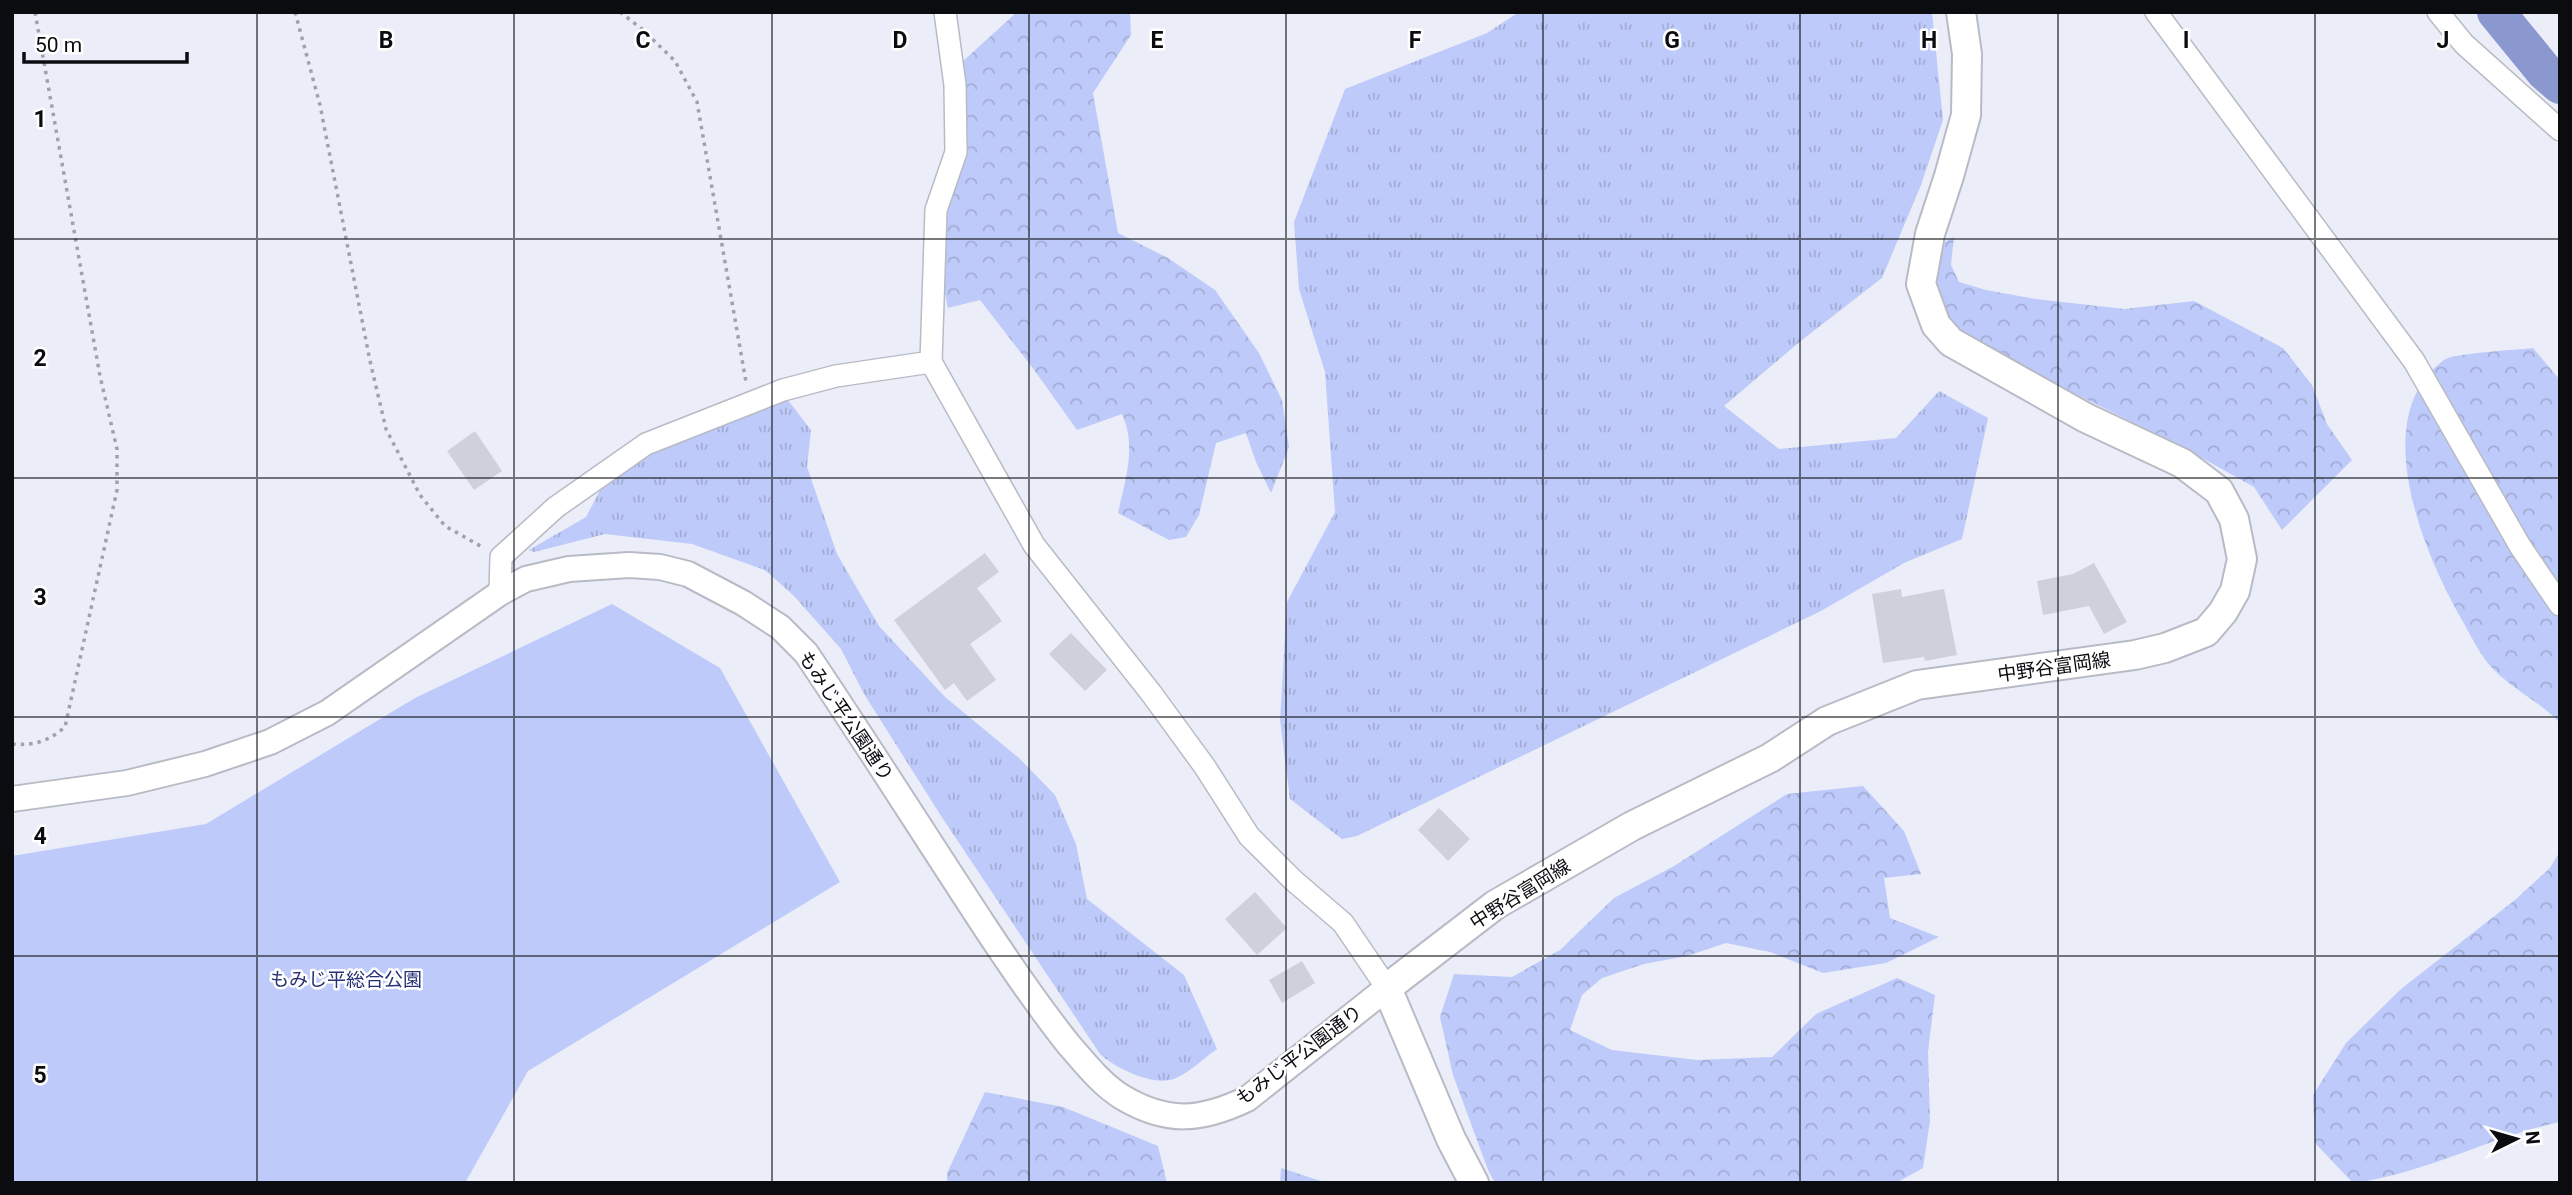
<svg xmlns="http://www.w3.org/2000/svg" width="2572" height="1195" viewBox="0 0 2572 1195" font-family="Roboto,'Noto Sans JP',sans-serif">
  <defs>
    <pattern id="grass-tufts" width="24" height="20" patternUnits="userSpaceOnUse" patternTransform="scale(1.75)"><rect width="24" height="20" fill="#becaf9"/><path d="M3 7l-1-3M5 7V3M7 7l1-3M15 17l-1-3M17 17v-4M19 17l1-3" fill="none" stroke="#a2acd4"/></pattern>
    <pattern id="forest-crowns" width="20" height="18" patternUnits="userSpaceOnUse" patternTransform="scale(1.75)"><rect width="20" height="18" fill="#becaf9"/><path d="M2 6a3 3 0 1 1 6 0M12 15a3 3 0 1 1 6 0" fill="none" stroke="#a2acd4"/></pattern>
  </defs>
  <rect width="100%" height="100%" fill="#ebeef9"/>
  <!-- grass -->
  <path fill="url(#grass-tufts)" d="M 1519,12 L 1932,12 L 1943,120 L 1921,185 L 1882,278 L 1802,340 L 1724,406 L 1779,449 L 1896,438 L 1939,391 L 1988,418 L 1962,539 L 1904,563 L 1821,611 L 1357,836 L 1342,839 L 1290,799 L 1280,720 L 1287,602 L 1335,512 L 1325,372 L 1299,289 L 1294,222 L 1345,89 L 1487,33 Z
    M 784,395 L 811,430 L 807,467 L 837,554 L 879,626 L 945,697 L 1019,758 L 1055,795 L 1076,844 L 1087,899 L 1184,975 L 1217,1049 C 1204,1058 1190,1072 1176,1078 C 1155,1088 1115,1068 1100,1054 L 943,819 L 864,694 L 841,649 L 794,596 L 765,570 L 692,544 L 605,534 L 534,552 L 529,550 L 586,517 L 604,483 L 649,450 Z"/>
  <!-- forest -->
  <path fill="url(#forest-crowns)" d="M 1017,12 L 1130,12 L 1131,35 L 1093,93 L 1118,233 L 1168,258 L 1215,290 L 1259,353 L 1282,400 L 1289,447 L 1271,493 L 1256,462 L 1246,433 L 1216,443 L 1199,515 L 1186,537 L 1169,540 L 1118,513 C 1125,481 1137,446 1122,414 L 1077,430 L 1032,367 L 980,300 L 948,308 L 939,266 L 948,197 L 968,151 L 962,62 Z
    M 1954,237 L 1951,265 L 1959,282 L 1986,290 L 2036,299 L 2124,309 L 2194,301 L 2283,348 L 2312,385 L 2327,424 L 2352,460 L 2282,530 L 2254,487 L 2175,443 L 2053,383 L 1977,342 L 1959,328 L 1942,309 L 1936,282 L 1943,243 Z
    M 2533,348 L 2560,380 L 2560,723 C 2540,702 2514,690 2494,670 C 2481,657 2471,636 2462,620 C 2424,554 2366,417 2444,360 C 2453,353 2517,350 2533,348 Z
    M 1863,786 L 1904,831 L 1921,874 L 1884,878 L 1890,918 L 1939,937 L 1886,963 L 1823,973 L 1770,952 L 1726,943 L 1687,956 L 1644,964 L 1602,978 L 1582,995 L 1570,1030 L 1612,1050 L 1697,1060 L 1772,1057 L 1816,1014 L 1897,978 L 1935,995 L 1928,1051 L 1930,1121 L 1923,1168 L 1896,1183 L 1495,1183 L 1488,1170 L 1453,1075 L 1440,1017 L 1454,974 L 1512,977 L 1560,950 L 1614,898 L 1674,866 L 1787,794 Z
    M 2560,851 L 2560,1122 C 2489,1137 2425,1174 2353,1183 L 2315,1143 L 2313,1095 L 2346,1043 L 2401,989 L 2515,900 L 2550,868 Z
    M 985,1092 L 1063,1107 L 1158,1146 L 1167,1183 L 947,1183 L 947,1173 Z
    M 1281,1168 L 1324,1182 L 1324,1183 L 1280,1183 Z"/>
  <!-- park -->
  <path fill="#becaf9" d="M 612,604 L 720,668 L 840,882 L 528,1071 L 465,1183 L 12,1183 L 12,856 L 206,824 L 415,698 Z"/>
  <g fill="none" stroke-linecap="round" stroke-linejoin="round">
    <!-- river -->
    <path stroke="#8a98cf" stroke-width="38" d="M 2496,12 L 2545,72 L 2560,85"/>
  </g>
  <!-- building -->
  <path fill="#ced1db" d="M 475,431 L 502,471 L 474,490 L 447,451 Z
    M 985,553 L 999,572 L 977,588 L 1002,621 L 970,644 L 996,680 L 967,701 L 954,683 L 945,690 L 894,620 Z
    M 2094,563 L 2127,622 L 2104,634 L 2089,606 L 2043,615 L 2037,581 L 2073,574 Z
    M 1901,589 L 1902,597 L 1944,589 L 1957,655 L 1925,661 L 1924,657 L 1883,663 L 1872,594 Z
    M 1071,633 L 1107,670 L 1085,691 L 1049,654 Z
    M 1439,808 L 1470,839 L 1448,861 L 1418,830 Z
    M 1255,892 L 1287,928 L 1257,955 L 1225,919 Z
    M 1302,961 L 1315,983 L 1282,1003 L 1269,980 Z"/>
  <g fill="none" stroke-linecap="round" stroke-linejoin="round">
    <defs>
      <path id="minor" d="M 945,12 L 955,85 L 956,152 L 936,210 L 931,362 L 1034,545 L 1151,693 L 1205,767 L 1249,836 L 1293,880 L 1343,923 L 1387,988
        M 2156,12 L 2414,361 L 2520,546 L 2560,605
        M 2438,12 L 2464,44 L 2560,130
        M 500,593 L 501,557 L 556,507 L 646,444 L 783,390 L 836,376 L 931,362"/>
      <path id="tertiary" d="M 12,799 L 127,783 L 205,764 L 270,742 L 327,713 L 500,593 L 526,579 L 569,569 L 629,565 L 660,567 L 688,574 L 743,603 L 780,627 L 806,653 C 866,742 924,834 983,924 C 1010,965 1038,1006 1069,1045 C 1085,1063 1101,1084 1122,1097 C 1167,1124 1201,1121 1247,1099 L 1387,988"/>
      <path id="secondary" d="M 1474,1183 L 1451,1139 L 1387,988 L 1495,905 L 1632,826 L 1770,758 L 1827,721 L 1917,685 L 2135,655 L 2165,648 L 2206,632 L 2223,612 L 2235,591 L 2242,559 L 2234,519 L 2219,491 L 2182,463 L 2086,418 L 1951,342 L 1936,325 L 1921,284 L 1930,234 L 1949,176 L 1966,115 L 1967,54 L 1961,12"/>
    </defs>
    <!-- minor casing -->
    <use href="#minor" stroke="#b8bbc5" stroke-width="24"/>
    <!-- tertiary casing -->
    <use href="#tertiary" stroke="#b8bbc5" stroke-width="28"/>
    <!-- secondary casing -->
    <use href="#secondary" stroke="#b8bbc5" stroke-width="32"/>
    <!-- path -->
    <path stroke="#a0a2ab" stroke-width="3.5" stroke-dasharray="3.5 5" stroke-linecap="butt" d="M 295,12 L 320,105 L 370,361 L 386,429 L 420,495 L 445,526 L 484,548
      M 620,12 L 642,29 L 675,61 L 697,102 L 746,382
      M 12,744 C 34,746 49,741 65,727 L 117,490 L 117,449 L 100,376 L 35,12"/>
    <!-- minor -->
    <use href="#minor" stroke="#fff" stroke-width="21"/>
    <!-- tertiary -->
    <use href="#tertiary" stroke="#fff" stroke-width="24"/>
    <!-- secondary -->
    <use href="#secondary" stroke="#fff" stroke-width="28"/>
  </g>
  <!-- grid -->
  <path fill="none" stroke="#0b0c10" stroke-width="2" stroke-opacity="0.55" d="M 257,12 L 257,1183M 514,12 L 514,1183M 772,12 L 772,1183M 1029,12 L 1029,1183M 1286,12 L 1286,1183M 1543,12 L 1543,1183M 1800,12 L 1800,1183M 2058,12 L 2058,1183M 2315,12 L 2315,1183M 12,239 L 2560,239M 12,478 L 2560,478M 12,717 L 2560,717M 12,956 L 2560,956"/>
  <g text-anchor="middle" dominant-baseline="central" stroke-width="5" stroke-linejoin="round" paint-order="stroke">
    <!-- street labels -->
    <g font-size="19" fill="#0b0c10" stroke="#fff">
      <text transform="translate(2054 667) rotate(-8)">中野谷富岡線</text>
      <text transform="translate(846 716) rotate(56)">もみじ平公園通り</text>
      <text transform="translate(1520 894) rotate(-32)">中野谷富岡線</text>
      <text transform="translate(1299 1055) rotate(-37)">もみじ平公園通り</text>
    </g>
    <!-- park labels -->
    <g font-size="19" fill="#283173" stroke="#fff">
      <text x="346" y="979">もみじ平総合公園</text>
    </g>
  </g>
  <g font-size="23" text-anchor="middle" font-weight="bold" fill="#0b0c10" stroke="#fff" stroke-width="5" stroke-linejoin="round" paint-order="stroke">
    <text x="386" y="48">B</text>
    <text x="643" y="48">C</text>
    <text x="900" y="48">D</text>
    <text x="1157" y="48">E</text>
    <text x="1415" y="48">F</text>
    <text x="1672" y="48">G</text>
    <text x="1929" y="48">H</text>
    <text x="2186" y="48">I</text>
    <text x="2443" y="48">J</text>
    <text x="40" y="127">1</text>
    <text x="40" y="366">2</text>
    <text x="40" y="605">3</text>
    <text x="40" y="844">4</text>
    <text x="40" y="1083">5</text>
  </g>
  <!-- border -->
  <rect width="2572" height="1195" fill="none" stroke="#0b0c10" stroke-width="28"/>
  <!-- north arrow -->
  <g transform="translate(2516 1139) rotate(85)" stroke="#ffffff" stroke-width="5" paint-order="stroke">
  <path d="M0-5L12 26L0 18L-12 26Z" fill="#0b0c10"/>
  <text y="-10" font-size="19" font-weight="bold" text-anchor="middle" fill="#0b0c10">N</text>
  </g>
  <!-- scale -->
  <path d="M24 52v10h163v-10" fill="none" stroke="#0b0c10" stroke-width="3.5"/>
  <text x="35" y="52" font-size="21" fill="#0b0c10" stroke="#ffffff" stroke-width="5" paint-order="stroke">50 m</text>
</svg>
